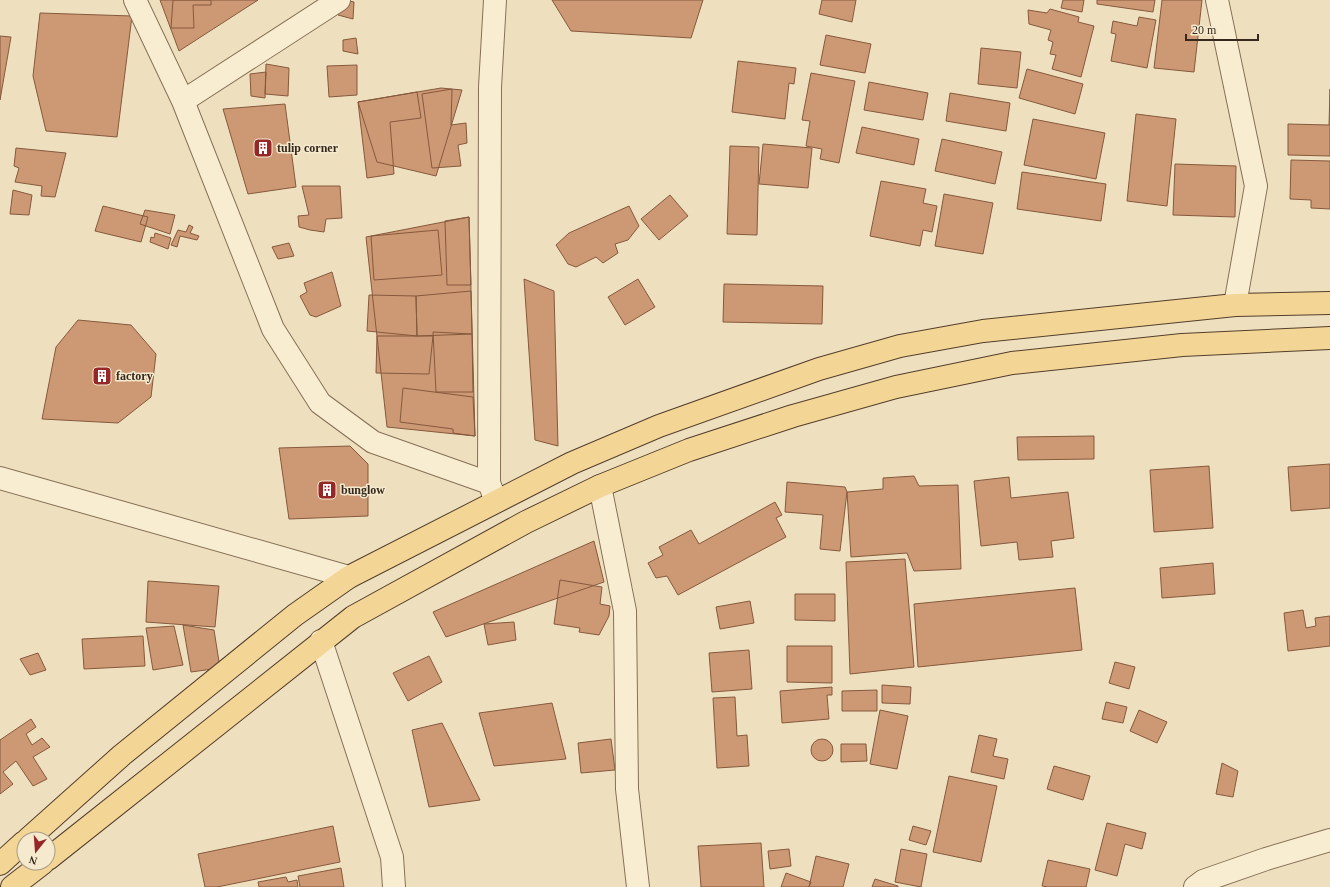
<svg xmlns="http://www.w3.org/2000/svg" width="1330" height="887" viewBox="0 0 1330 887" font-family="'Times New Roman',serif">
  <rect width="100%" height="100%" fill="#eee0be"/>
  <!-- building -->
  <path fill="#cd9874" stroke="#86593d" d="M 160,0 L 258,0 L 179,51 Z
    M 173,0 L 211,0 L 211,5 L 193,5 L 194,28 L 171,28 Z
    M 344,0 L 354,2 L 353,19 L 338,15 Z
    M 552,0 L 703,0 L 691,38 L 571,31 Z
    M 822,0 L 856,0 L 852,22 L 819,14 Z
    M 1063,0 L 1084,0 L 1082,12 L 1061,8 Z
    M 1097,0 L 1155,0 L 1153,12 L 1097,4 Z
    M 1162,0 L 1202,0 L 1194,72 L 1154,68 Z
    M 1050,9 L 1079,17 L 1078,22 L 1094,26 L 1081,77 L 1052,69 L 1056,55 L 1050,54 L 1053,42 L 1048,40 L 1051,30 L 1029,24 L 1028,10 L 1047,13 Z
    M 40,13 L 132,16 L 117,137 L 46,131 L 33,76 Z
    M 1139,17 L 1156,20 L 1147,68 L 1111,61 L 1116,34 L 1111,33 L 1113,21 L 1137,26 Z
    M 826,35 L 871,44 L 865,73 L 820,65 Z
    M 0,36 L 11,37 L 0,100 Z
    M 356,38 L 358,54 L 343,51 L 343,40 Z
    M 981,48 L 1021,52 L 1017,88 L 978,84 Z
    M 738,61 L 796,68 L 794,84 L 789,83 L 785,119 L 732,112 Z
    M 266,64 L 289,68 L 288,96 L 265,94 Z
    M 357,65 L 357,95 L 329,97 L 327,66 Z
    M 1027,69 L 1083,84 L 1075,114 L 1019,98 Z
    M 266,72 L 265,98 L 251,96 L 250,74 Z
    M 811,73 L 855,81 L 839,163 L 820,159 L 822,149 L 806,146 L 810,121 L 802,120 Z
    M 869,82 L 928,93 L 923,120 L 864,110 Z
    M 441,88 L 462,90 L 436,176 L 377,162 L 358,102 Z
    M 452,89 L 451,125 L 466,123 L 467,143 L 458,145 L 461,166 L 432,168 L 422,94 Z
    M 1330,89 L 1330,156 L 1288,155 L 1288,124 L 1329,125 Z
    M 417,92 L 421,118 L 390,122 L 394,174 L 367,178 L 358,102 Z
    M 950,93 L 1010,103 L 1006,131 L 946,121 Z
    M 285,104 L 296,187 L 248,194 L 223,109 Z
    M 1136,114 L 1176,119 L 1167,206 L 1127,201 Z
    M 1033,119 L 1105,133 L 1096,179 L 1024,165 Z
    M 862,127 L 919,139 L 914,165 L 856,153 Z
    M 942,139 L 1002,152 L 995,184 L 935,171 Z
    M 763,144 L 812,148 L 808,188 L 759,184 Z
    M 730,146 L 759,147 L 757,235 L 727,234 Z
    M 16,148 L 66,153 L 55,197 L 41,196 L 42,186 L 15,182 L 19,168 L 14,166 Z
    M 1291,160 L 1330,161 L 1330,209 L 1311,208 L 1311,200 L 1290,199 Z
    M 1175,164 L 1236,166 L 1235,217 L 1173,215 Z
    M 1022,172 L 1106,184 L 1101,221 L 1017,209 Z
    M 881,181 L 926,189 L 923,203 L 937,206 L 932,232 L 923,230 L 920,246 L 870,236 Z
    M 302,186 L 340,186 L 342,218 L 326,219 L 324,232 L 310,230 L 299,227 L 298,216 L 309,215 Z
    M 13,190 L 32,195 L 29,215 L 10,214 Z
    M 944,194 L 993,203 L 983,254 L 935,246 Z
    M 670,195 L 688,216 L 659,240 L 641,219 Z
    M 103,206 L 148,217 L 141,242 L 95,231 Z
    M 629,206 L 639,226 L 628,240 L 615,244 L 618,253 L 603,263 L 596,257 L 576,267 L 568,264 L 556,245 L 569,233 Z
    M 145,210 L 175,215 L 170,234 L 140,224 Z
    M 469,217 L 475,436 L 387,427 L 366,237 Z
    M 469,217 L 471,285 L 447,285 L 445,221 Z
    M 189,225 L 193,227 L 190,233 L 199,236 L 197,240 L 180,236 L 177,247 L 171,245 L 178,230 L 186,232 Z
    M 438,230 L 442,275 L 374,280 L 371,236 Z
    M 155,233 L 171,238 L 168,249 L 150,242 L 151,237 L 154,238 Z
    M 289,243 L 294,256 L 278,259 L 272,247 Z
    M 332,272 L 341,306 L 316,317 L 310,315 L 300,296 L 307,292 L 304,283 Z
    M 524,279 L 554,291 L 558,446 L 535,440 Z
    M 638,279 L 655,307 L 625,325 L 608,297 Z
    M 724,284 L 823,286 L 822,324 L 723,322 Z
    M 471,291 L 472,334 L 417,336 L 416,296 Z
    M 369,295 L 416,296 L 417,336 L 367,331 Z
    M 78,320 L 131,325 L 156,354 L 151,397 L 118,423 L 42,419 L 56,347 Z
    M 433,332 L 472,334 L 473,392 L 436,392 Z
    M 377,336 L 433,336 L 429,374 L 376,373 Z
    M 403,388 L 473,397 L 475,436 L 453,433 L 453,429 L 400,422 Z
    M 1094,436 L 1094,459 L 1018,460 L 1017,437 Z
    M 350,446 L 368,464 L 368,516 L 289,519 L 279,448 Z
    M 1330,464 L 1330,508 L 1291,511 L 1288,467 Z
    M 1209,466 L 1213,528 L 1154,532 L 1150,470 Z
    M 914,476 L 919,486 L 958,485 L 961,569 L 914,571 L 907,553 L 851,557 L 847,492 L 883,489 L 883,478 Z
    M 1009,477 L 1011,498 L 1068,492 L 1074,538 L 1051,541 L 1053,557 L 1019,560 L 1017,542 L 981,546 L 974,481 Z
    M 787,482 L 845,487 L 847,492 L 840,551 L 820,549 L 823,515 L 785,512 Z
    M 775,502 L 782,515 L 776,518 L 786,537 L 678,595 L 667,576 L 656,578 L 648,563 L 663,555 L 659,547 L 691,530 L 699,544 Z
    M 594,541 L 604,582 L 446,637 L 433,612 Z
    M 905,559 L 914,667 L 850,674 L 846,562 Z
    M 1213,563 L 1215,594 L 1162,598 L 1160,568 Z
    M 560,580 L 602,587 L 600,604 L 610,606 L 609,616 L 599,635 L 579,632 L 580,628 L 554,624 Z
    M 148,581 L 219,586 L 215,627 L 146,622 Z
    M 1075,588 L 1082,650 L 918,667 L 914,604 Z
    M 795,594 L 835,594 L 835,621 L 795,620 Z
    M 750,601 L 754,623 L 720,629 L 716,607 Z
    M 1303,610 L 1306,628 L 1316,626 L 1315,618 L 1330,616 L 1330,646 L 1288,651 L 1284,613 Z
    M 514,622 L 516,640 L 488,645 L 484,624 Z
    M 183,625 L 214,630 L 220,668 L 191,672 Z
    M 174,626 L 183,665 L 153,670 L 146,628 Z
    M 143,636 L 145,666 L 84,669 L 82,639 Z
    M 787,646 L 832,646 L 832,683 L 787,682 Z
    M 749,650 L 752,689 L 712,692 L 709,653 Z
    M 38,653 L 46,670 L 30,675 L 20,659 Z
    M 429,656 L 442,682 L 408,701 L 393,673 Z
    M 1115,662 L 1135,667 L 1129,689 L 1109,683 Z
    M 882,685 L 911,687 L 910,704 L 882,703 Z
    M 832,687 L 832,695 L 827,695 L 829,719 L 782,723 L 780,691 Z
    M 877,690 L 877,711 L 842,711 L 842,691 Z
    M 735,697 L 737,736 L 747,735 L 749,766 L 717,768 L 713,698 Z
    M 1106,702 L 1127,707 L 1123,723 L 1102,719 Z
    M 552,703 L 566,759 L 494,766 L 479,713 Z
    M 880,710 L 908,716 L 897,769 L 870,764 Z
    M 1139,710 L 1167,722 L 1157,743 L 1130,731 Z
    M 31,719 L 36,727 L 26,734 L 32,745 L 42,738 L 50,747 L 33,757 L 47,779 L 33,786 L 16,761 L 3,772 L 13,784 L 0,794 L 0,740 Z
    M 442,723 L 480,800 L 429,807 L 412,730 Z
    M 979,735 L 997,739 L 993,756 L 1008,759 L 1004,779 L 971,772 Z
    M811 750a11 11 0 1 1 22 0a11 11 0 1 1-22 0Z
    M 611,739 L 615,770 L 581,773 L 578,743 Z
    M 841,744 L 866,744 L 867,761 L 841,762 Z
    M 1222,763 L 1238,771 L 1233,797 L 1216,794 Z
    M 1054,766 L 1090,776 L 1083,800 L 1047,789 Z
    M 949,776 L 997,786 L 981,862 L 933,852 Z
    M 1107,823 L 1146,833 L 1142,849 L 1125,844 L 1117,876 L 1095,870 Z
    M 333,826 L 340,862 L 217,887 L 205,887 L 198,854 Z
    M 913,826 L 931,831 L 926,845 L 909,840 Z
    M 761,843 L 764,887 L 701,887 L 698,846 Z
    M 789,849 L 791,866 L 770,869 L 768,851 Z
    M 901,849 L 927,854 L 921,887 L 895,882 Z
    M 816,856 L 849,864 L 843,887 L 809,887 Z
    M 1048,860 L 1090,869 L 1086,887 L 1048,887 L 1042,886 Z
    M 341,868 L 344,887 L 300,887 L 298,876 Z
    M 786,873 L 811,882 L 809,887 L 781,887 Z
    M 286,877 L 288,882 L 297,880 L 298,887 L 259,887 L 258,882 Z
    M 875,879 L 898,886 L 898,887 L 872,887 Z"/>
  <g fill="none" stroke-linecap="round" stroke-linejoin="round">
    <defs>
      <path id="minor" d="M 135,0 L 183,101 L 273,329 L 320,403 L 373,442 L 489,483 L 496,501
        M 1217,0 L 1256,186 L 1235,305
        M 183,101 L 339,0
        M 0,478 L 349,577
        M 489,483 L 490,87 L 495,0
        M 600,486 L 625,611 L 627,789 L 638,887
        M 321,641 L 392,857 L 394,887
        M 1195,887 L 1203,881 L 1266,859 L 1330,840"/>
      <path id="major" d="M 28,839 L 122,755 L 295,615 L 349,577 L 572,463 L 659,426 L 819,369 L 900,346 L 983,331 L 1235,305 L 1330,303
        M 48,859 L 353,617 L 526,522 L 600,486 L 689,450 L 793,416 L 896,387 L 1012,363 L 1182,345 L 1330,338
        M 0,864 L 24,842
        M 12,887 L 43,863"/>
    </defs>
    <!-- minor casing -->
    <use href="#minor" stroke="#867057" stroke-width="24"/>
    <!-- major casing -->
    <use href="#major" stroke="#543e2c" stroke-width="24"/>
    <!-- minor -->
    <use href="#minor" stroke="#f9edd1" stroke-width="22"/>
    <!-- major -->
    <use href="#major" stroke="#f3d595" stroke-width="22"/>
  </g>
  <!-- icons -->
  <defs>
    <symbol id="building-square" viewBox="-11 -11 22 22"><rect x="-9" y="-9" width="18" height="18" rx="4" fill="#962728" stroke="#f5eace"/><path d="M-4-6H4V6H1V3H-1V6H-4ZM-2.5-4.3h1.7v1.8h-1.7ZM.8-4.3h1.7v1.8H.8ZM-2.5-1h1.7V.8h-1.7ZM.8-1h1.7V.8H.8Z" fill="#fff"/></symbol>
  </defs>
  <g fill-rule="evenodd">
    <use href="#building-square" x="252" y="137" width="22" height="22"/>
    <use href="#building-square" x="91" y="365" width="22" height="22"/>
    <use href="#building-square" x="316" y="479" width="22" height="22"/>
  </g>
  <g text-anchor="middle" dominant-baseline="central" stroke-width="3" stroke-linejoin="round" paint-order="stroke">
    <!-- poi labels -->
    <g font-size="12" font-weight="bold" fill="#36281c" stroke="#f5eace" text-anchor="start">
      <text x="277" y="148">tulip corner</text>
      <text x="116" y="376">factory</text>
      <text x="341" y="490">bunglow</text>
    </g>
  </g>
  <!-- north arrow -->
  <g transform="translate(36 851) rotate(197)"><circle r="19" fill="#f5eace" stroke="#a99c87"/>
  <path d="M0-3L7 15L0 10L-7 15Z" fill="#962728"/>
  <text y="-6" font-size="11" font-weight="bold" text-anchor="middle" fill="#36281c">N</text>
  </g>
  <!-- scale -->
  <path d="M1186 34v6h72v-6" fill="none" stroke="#36281c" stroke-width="2"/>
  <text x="1192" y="34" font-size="12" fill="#36281c" stroke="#f5eace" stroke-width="3" paint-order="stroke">20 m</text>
</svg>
